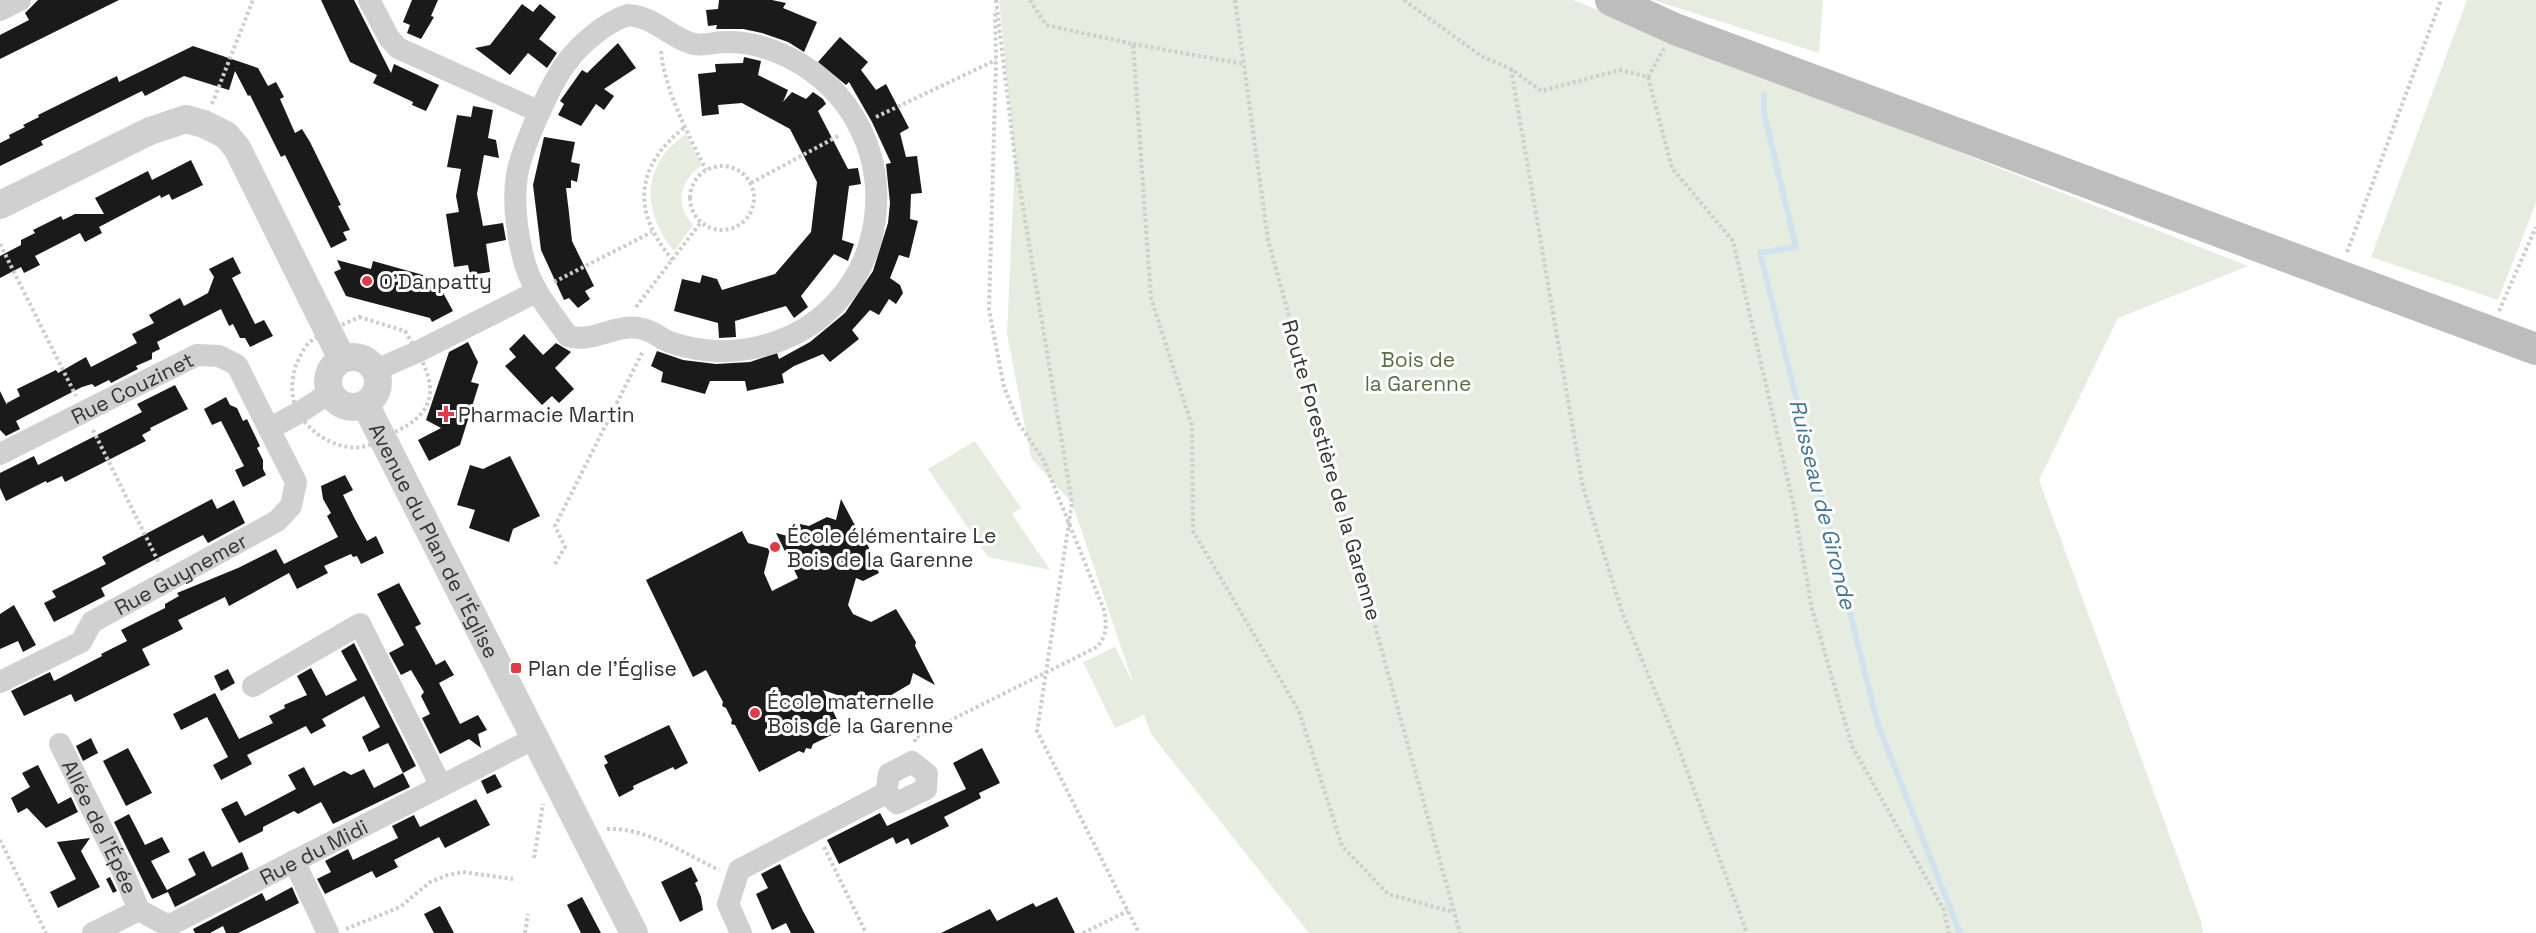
<svg xmlns="http://www.w3.org/2000/svg" width="2536" height="933" viewBox="0 0 2536 933" font-family="'Space Grotesk',sans-serif">
  <rect width="100%" height="100%" fill="#fff"/>
  <!-- green -->
  <path fill="#e6ecdf" d="M 999,0 L 1573,0 L 2248,266 L 2118,318 L 2039,480 L 2201,921 L 2203,933 L 1309,933 L 1151,734 L 1144,715 L 1115,728 L 1083,662 L 1115,647 L 1134,685 L 1072,503 L 1031,458 L 1007,334 L 1015,159 Z
    M 1653,0 L 1823,0 L 1819,53 Z
    M 2467,0 L 2536,0 L 2536,203 L 2498,300 L 2371,257 Z
    M 686,134 L 702,165 C 680,180 674,204 693,225 L 674,251 C 641,211 641,165 686,134 Z
    M 975,441 L 1021,508 L 1012,514 L 1050,570 L 988,557 L 928,469 Z"/>
  <g fill="none" stroke-linecap="round" stroke-linejoin="round">
    <!-- stream -->
    <path stroke="#cfe2ee" stroke-width="6" d="M 1764,95 L 1764,113 L 1796,247 L 1760,253 L 1878,725 L 1960,933"/>
  </g>
  <!-- building -->
  <path fill="#1a1a1a" d="M 38,0 L 119,0 L 0,59 L 0,35 L 29,20 L 25,13 Z
    M 321,0 L 354,0 L 391,73 L 394,64 L 439,85 L 426,111 L 412,105 L 413,102 L 373,83 L 377,75 L 350,62 Z
    M 412,0 L 438,0 L 431,16 L 434,17 L 421,39 L 407,33 L 410,25 L 403,22 Z
    M 719,0 L 772,0 L 786,3 L 783,8 L 817,22 L 804,52 L 788,42 L 762,33 L 743,29 L 716,29 L 717,25 L 708,26 L 706,10 L 718,9 Z
    M 522,4 L 533,12 L 540,4 L 556,17 L 539,39 L 557,53 L 547,68 L 528,53 L 510,75 L 475,48 L 490,45 Z
    M 840,37 L 868,62 L 861,70 L 876,90 L 886,84 L 909,128 L 900,133 L 906,157 L 917,156 L 922,193 L 911,194 L 910,219 L 918,221 L 909,258 L 899,255 L 890,278 L 900,285 L 903,293 L 896,304 L 889,299 L 879,315 L 870,310 L 852,330 L 859,339 L 830,362 L 823,354 L 794,366 L 782,374 L 784,383 L 747,391 L 745,381 L 710,381 L 705,394 L 661,382 L 663,372 L 651,366 L 657,351 L 683,360 L 716,364 L 750,362 L 777,353 L 779,359 L 810,342 L 845,313 L 873,271 L 888,223 L 890,203 L 886,164 L 891,163 L 872,122 L 849,82 L 846,85 L 818,62 Z
    M 618,43 L 636,68 L 604,89 L 614,96 L 604,110 L 596,104 L 581,126 L 558,115 L 564,104 L 560,101 L 582,70 L 587,73 Z
    M 193,46 L 258,68 L 268,86 L 276,82 L 284,97 L 280,99 L 295,133 L 302,129 L 310,142 L 341,205 L 338,206 L 350,230 L 343,232 L 347,240 L 331,248 L 285,155 L 281,157 L 250,95 L 248,96 L 235,71 L 229,90 L 184,76 L 145,96 L 142,91 L 41,141 L 43,145 L 0,166 L 0,143 L 10,138 L 9,135 L 25,127 L 23,125 L 39,117 L 38,115 L 117,76 L 119,82 Z
    M 744,57 L 761,61 L 758,75 L 788,90 L 783,102 L 792,92 L 806,99 L 813,92 L 823,99 L 826,104 L 818,111 L 848,169 L 858,168 L 861,184 L 849,186 L 842,240 L 854,244 L 849,258 L 848,261 L 834,254 L 801,296 L 808,307 L 794,318 L 786,306 L 735,321 L 736,337 L 719,338 L 718,323 L 674,311 L 682,279 L 700,283 L 702,275 L 717,279 L 722,290 L 775,274 L 811,232 L 817,182 L 790,129 L 742,103 L 718,105 L 719,114 L 702,116 L 698,74 L 716,72 L 715,64 L 743,63 Z
    M 473,106 L 493,110 L 488,138 L 496,140 L 499,158 L 484,155 L 477,194 L 483,226 L 503,223 L 506,240 L 486,244 L 490,272 L 470,275 L 468,265 L 454,267 L 446,214 L 459,212 L 456,196 L 461,169 L 447,167 L 457,115 L 471,117 Z
    M 544,137 L 575,142 L 571,162 L 580,164 L 577,182 L 571,180 L 571,188 L 566,188 L 569,213 L 572,241 L 594,286 L 585,291 L 590,299 L 578,308 L 569,298 L 564,300 L 541,250 L 533,185 Z
    M 191,160 L 203,185 L 172,200 L 169,194 L 161,198 L 160,195 L 99,227 L 102,233 L 85,242 L 80,233 L 35,256 L 40,265 L 24,273 L 21,267 L 0,278 L 0,256 L 21,245 L 21,240 L 35,233 L 33,230 L 61,216 L 63,220 L 75,214 L 104,214 L 95,198 L 148,171 L 152,180 Z
    M 233,257 L 241,273 L 232,278 L 255,324 L 264,320 L 273,336 L 250,347 L 245,338 L 240,338 L 233,324 L 229,326 L 221,309 L 157,342 L 160,349 L 152,353 L 152,359 L 136,366 L 138,369 L 111,383 L 109,380 L 95,387 L 92,384 L 82,387 L 16,421 L 20,429 L 6,436 L 0,430 L 0,391 L 7,405 L 7,403 L 20,396 L 17,389 L 56,370 L 58,373 L 86,357 L 91,367 L 137,343 L 132,334 L 154,323 L 149,315 L 180,298 L 184,306 L 208,293 L 214,277 L 209,269 Z
    M 337,260 L 371,269 L 373,261 L 423,275 L 422,283 L 441,289 L 453,311 L 432,322 L 430,318 L 346,296 L 334,272 L 341,269 Z
    M 524,334 L 543,355 L 556,343 L 571,352 L 555,368 L 574,389 L 559,403 L 552,396 L 542,405 L 505,366 L 516,357 L 509,349 Z
    M 468,342 L 478,362 L 471,382 L 479,384 L 460,445 L 429,461 L 418,440 L 441,428 L 426,420 L 449,352 Z
    M 175,385 L 188,409 L 150,428 L 151,430 L 142,435 L 146,441 L 65,482 L 62,476 L 47,483 L 46,481 L 6,501 L 0,488 L 0,473 L 34,456 L 38,465 L 103,432 L 142,412 L 137,404 Z
    M 226,397 L 230,405 L 237,408 L 243,421 L 247,419 L 260,446 L 257,448 L 263,460 L 263,469 L 266,475 L 243,487 L 235,470 L 244,466 L 221,421 L 212,425 L 204,409 Z
    M 510,456 L 540,516 L 513,529 L 509,542 L 469,528 L 475,510 L 457,505 L 470,465 L 483,469 Z
    M 345,475 L 353,490 L 343,495 L 355,519 L 367,541 L 376,536 L 384,553 L 361,564 L 357,556 L 353,557 L 351,554 L 324,566 L 328,573 L 297,589 L 287,569 L 289,573 L 229,606 L 225,597 L 178,620 L 183,629 L 142,649 L 150,665 L 75,702 L 71,694 L 24,716 L 11,691 L 50,672 L 54,681 L 102,656 L 101,654 L 127,641 L 121,630 L 165,608 L 165,604 L 179,596 L 177,593 L 238,568 L 276,549 L 284,564 L 338,537 L 327,516 L 331,513 L 323,499 L 321,486 Z
    M 212,499 L 217,509 L 234,500 L 245,523 L 208,543 L 203,535 L 152,561 L 101,588 L 105,596 L 54,622 L 44,603 L 56,597 L 52,591 L 106,564 L 102,557 Z
    M 841,499 L 860,535 L 865,537 L 870,551 L 869,554 L 879,573 L 863,581 L 856,578 L 848,605 L 853,614 L 871,622 L 896,609 L 916,642 L 915,646 L 935,685 L 913,673 L 910,684 L 871,707 L 823,690 L 842,730 L 813,744 L 811,749 L 806,748 L 804,753 L 799,751 L 759,772 L 735,725 L 731,724 L 732,720 L 726,708 L 722,706 L 723,702 L 706,670 L 693,677 L 646,580 L 742,531 L 748,543 L 770,549 L 764,573 L 772,591 L 798,578 L 776,533 L 799,539 L 800,524 L 809,526 L 827,517 L 836,520 Z
    M 399,583 L 421,624 L 415,627 L 436,665 L 445,660 L 454,675 L 439,683 L 460,724 L 478,715 L 487,730 L 478,734 L 481,748 L 469,739 L 440,754 L 422,718 L 430,714 L 421,696 L 424,692 L 411,670 L 401,675 L 389,653 L 404,645 L 377,594 Z
    M 14,605 L 36,645 L 23,652 L 18,641 L 0,649 L 0,614 Z
    M 354,643 L 416,766 L 403,773 L 388,743 L 369,752 L 362,737 L 380,727 L 364,696 L 322,719 L 326,726 L 311,734 L 306,726 L 247,755 L 252,764 L 221,780 L 213,765 L 228,757 L 207,717 L 181,730 L 173,714 L 215,693 L 239,739 L 273,723 L 269,716 L 285,708 L 284,705 L 307,695 L 297,676 L 311,668 L 326,696 L 357,680 L 341,651 Z
    M 228,669 L 235,683 L 221,691 L 214,676 Z
    M 669,725 L 688,763 L 675,770 L 673,767 L 633,786 L 634,789 L 619,797 L 604,765 L 608,763 L 604,756 Z
    M 91,738 L 98,753 L 83,761 L 76,746 Z
    M 128,748 L 152,793 L 126,806 L 103,761 Z
    M 982,748 L 1000,783 L 979,793 L 981,798 L 944,817 L 949,826 L 911,845 L 908,838 L 896,844 L 893,837 L 839,864 L 827,840 L 880,813 L 887,826 L 966,789 L 953,763 Z
    M 38,765 L 58,804 L 71,797 L 78,812 L 46,828 L 27,808 L 18,813 L 11,798 L 30,787 L 22,773 Z
    M 304,767 L 314,786 L 344,771 L 351,775 L 364,769 L 374,788 L 403,773 L 410,787 L 333,824 L 321,802 L 298,814 L 294,811 L 263,827 L 263,831 L 239,843 L 221,809 L 237,801 L 245,816 L 296,789 L 288,775 Z
    M 495,774 L 502,787 L 487,794 L 481,781 Z
    M 476,799 L 490,825 L 445,848 L 439,837 L 394,860 L 398,867 L 376,878 L 372,871 L 325,894 L 317,879 L 331,872 L 325,861 L 348,849 L 353,860 L 398,838 L 392,826 L 414,815 L 420,827 Z
    M 129,814 L 145,845 L 162,837 L 170,852 L 151,861 L 168,892 L 152,899 L 114,822 Z
    M 90,838 L 81,851 L 100,887 L 58,908 L 50,892 L 76,879 L 57,842 Z
    M 204,851 L 212,867 L 242,852 L 249,869 L 175,907 L 167,890 L 196,875 L 188,859 Z
    M 780,864 L 803,911 L 815,933 L 791,933 L 786,923 L 772,930 L 756,894 L 768,888 L 761,874 Z
    M 691,867 L 698,881 L 695,883 L 701,897 L 703,910 L 680,922 L 661,882 Z
    M 110,877 L 117,891 L 113,893 L 106,879 Z
    M 292,887 L 299,903 L 238,933 L 226,933 L 223,926 L 210,933 L 195,933 L 193,929 L 262,893 L 266,901 Z
    M 582,897 L 601,933 L 581,933 L 567,905 Z
    M 1057,897 L 1075,933 L 941,933 L 990,909 L 997,921 L 1033,903 L 1036,907 Z
    M 440,906 L 454,933 L 434,933 L 424,914 Z"/>
  <g fill="none" stroke-linecap="round" stroke-linejoin="round">
    <!-- path -->
    <path stroke="#cdcdcd" stroke-width="4" stroke-dasharray="3 3" stroke-linecap="butt" d="M 996,0 L 1015,159 L 1072,503 L 1037,731 L 1139,933
      M 1030,0 L 1046,25 L 1133,44 L 1151,298 L 1192,426 L 1193,531 L 1299,711 L 1342,846 L 1388,894 L 1453,912
      M 1235,0 L 1268,240 L 1460,933
      M 1404,0 L 1481,56 L 1511,69 L 1541,91 L 1620,70 L 1648,77 L 1672,168 L 1733,241 L 1794,507 L 1812,609 L 1852,746 L 1944,910 L 1949,933
      M 1133,44 L 1244,64
      M 661,51 C 665,92 688,133 706,170
      M 1511,69 L 1583,487 L 1622,612 L 1676,741 L 1747,933
      M 1648,77 L 1664,49
      M 212,104 L 253,0
      M 876,117 L 996,60
      M690 198a32 32 0 1 1 64 0a32 32 0 1 1-64 0Z
      M 751,183 L 840,135
      M 0,244 L 76,396
      M 2347,252 L 2441,0
      M 673,260 C 631,212 635,166 685,127
      M 554,282 L 652,232
      M 636,307 L 701,222
      M 2499,311 L 2536,227
      M 359,317 L 405,331 C 428,369 450,404 399,430 C 388,435 373,446 361,447 C 332,451 298,426 293,397 C 291,387 293,375 296,365 C 299,358 304,347 310,342 C 323,331 344,325 359,317 Z
      M 93,430 L 159,563
      M 555,564 L 565,547 L 555,526 L 643,351
      M 915,742 L 915,738 L 1097,647 C 1107,635 1107,625 1104,610 L 1043,459 L 1019,424 L 1004,387 L 989,310 L 996,60 L 995,10
      M 607,829 C 646,827 685,854 719,870
      M 0,840 L 46,933
      M 824,847 L 866,933
      M 534,858 L 543,804
      M 346,929 L 400,907 L 430,882 L 448,875 L 463,872 L 513,879
      M 525,933 L 528,914
      M 1083,933 L 1128,911"/>
    <!-- minor -->
    <g stroke="#d0d0d0" stroke-width="22">
      <path d="M 369,0 L 389,38 L 398,48 L 540,112"/>
      <path d="M 0,10 L 20,0"/>
      <path d="M 628,15 C 656,17 671,39 694,44 C 703,46 715,42 725,42 C 748,41 770,48 790,58 C 923,127 897,324 748,349 C 723,354 690,350 667,341 C 659,337 652,331 643,329 C 617,322 593,344 568,336 C 550,311 530,287 523,257 C 517,232 513,200 517,175 C 521,150 551,82 567,62 C 580,44 606,22 628,15 Z"/>
      <path d="M 376,370 L 417,352 L 536,292"/>
      <path id="s1" d="M 0,454 L 197,355 L 219,356 L 237,365 L 269,429 L 300,412 L 331,392"/>
      <path id="s2" d="M 0,682 L 81,642 L 92,622 L 277,521 L 291,506 L 296,482 L 269,429"/>
      <path d="M 253,686 L 360,624 L 441,786"/>
      <path id="s3" d="M 60,744 L 124,874 L 139,910"/>
      <path d="M 912,762 L 927,774 L 926,789 L 897,803 L 886,793 L 889,774 Z"/>
      <path d="M 294,861 L 328,933"/>
      <path id="s4" d="M 93,933 L 139,910 L 168,926 L 533,739"/>
      <path d="M 741,933 L 728,904 L 739,870 L 886,793"/>
    </g>
    <!-- tertiary -->
    <g stroke="#d0d0d0" stroke-width="28">
      <path d="M 0,205 L 150,131 L 186,119 L 204,124 L 226,135 L 237,148 L 342,359"/>
      <circle cx="353" cy="382" r="25"/>
      <path id="s5" d="M 365,404 L 634,933"/>
    </g>
    <!-- secondary -->
    <path stroke="#bdbdbd" stroke-width="32" d="M 1611,0 L 1675,29 L 2536,349"/>
  </g>
  <!-- markers -->
  <g fill="#e63946" stroke="#fff" stroke-width="2">
    <circle cx="367" cy="281" r="6"/>
    <path d="M443 405h6v6h6v6h-6v6h-6v-6h-6v-6h6z"/>
    <circle cx="775" cy="547" r="6"/>
    <rect x="510" y="662" width="12" height="12" rx="3"/>
    <circle cx="755" cy="713" r="6"/>
  </g>
  <g text-anchor="middle" dominant-baseline="central" stroke-width="6" stroke-linejoin="round" paint-order="stroke">
    <!-- poi labels -->
    <g font-size="21" fill="#333" stroke="#fff" text-anchor="start">
      <text x="379" y="281">O'Danpatty</text>
      <text x="458" y="414">Pharmacie Martin</text>
      <text x="787" y="535">École élémentaire Le<tspan x="787" dy="24">Bois de la Garenne</tspan></text>
      <text x="528" y="668">Plan de l'Église</text>
      <text x="767" y="701">École maternelle<tspan x="767" dy="24">Bois de la Garenne</tspan></text>
    </g>
    <!-- park labels -->
    <g font-size="21" fill="#56703f" stroke="#fff">
      <text x="1418" y="359">Bois de<tspan x="1418" dy="24">la Garenne</tspan></text>
    </g>
    <!-- street labels -->
    <g font-size="21" fill="#333" stroke="#fff">
      <text stroke="none"><textPath href="#s1" startOffset="148">Rue Couzinet</textPath></text>
      <text transform="translate(1332 470) rotate(74)">Route Forestière de la Garenne</text>
      <text stroke="none"><textPath href="#s5" startOffset="153">Avenue du Plan de l'Église</textPath></text>
      <text stroke="none"><textPath href="#s2" startOffset="214">Rue Guynemer</textPath></text>
      <text stroke="none"><textPath href="#s3" startOffset="92">Allée de l'Épée</textPath></text>
      <text stroke="none"><textPath href="#s4" startOffset="248">Rue du Midi</textPath></text>
    </g>
    <!-- water labels -->
    <g font-size="22" font-style="italic" fill="#3f7597" stroke="#fff">
      <text transform="translate(1823 504) rotate(76)">Ruisseau de Gironde</text>
    </g>
  </g>
</svg>
